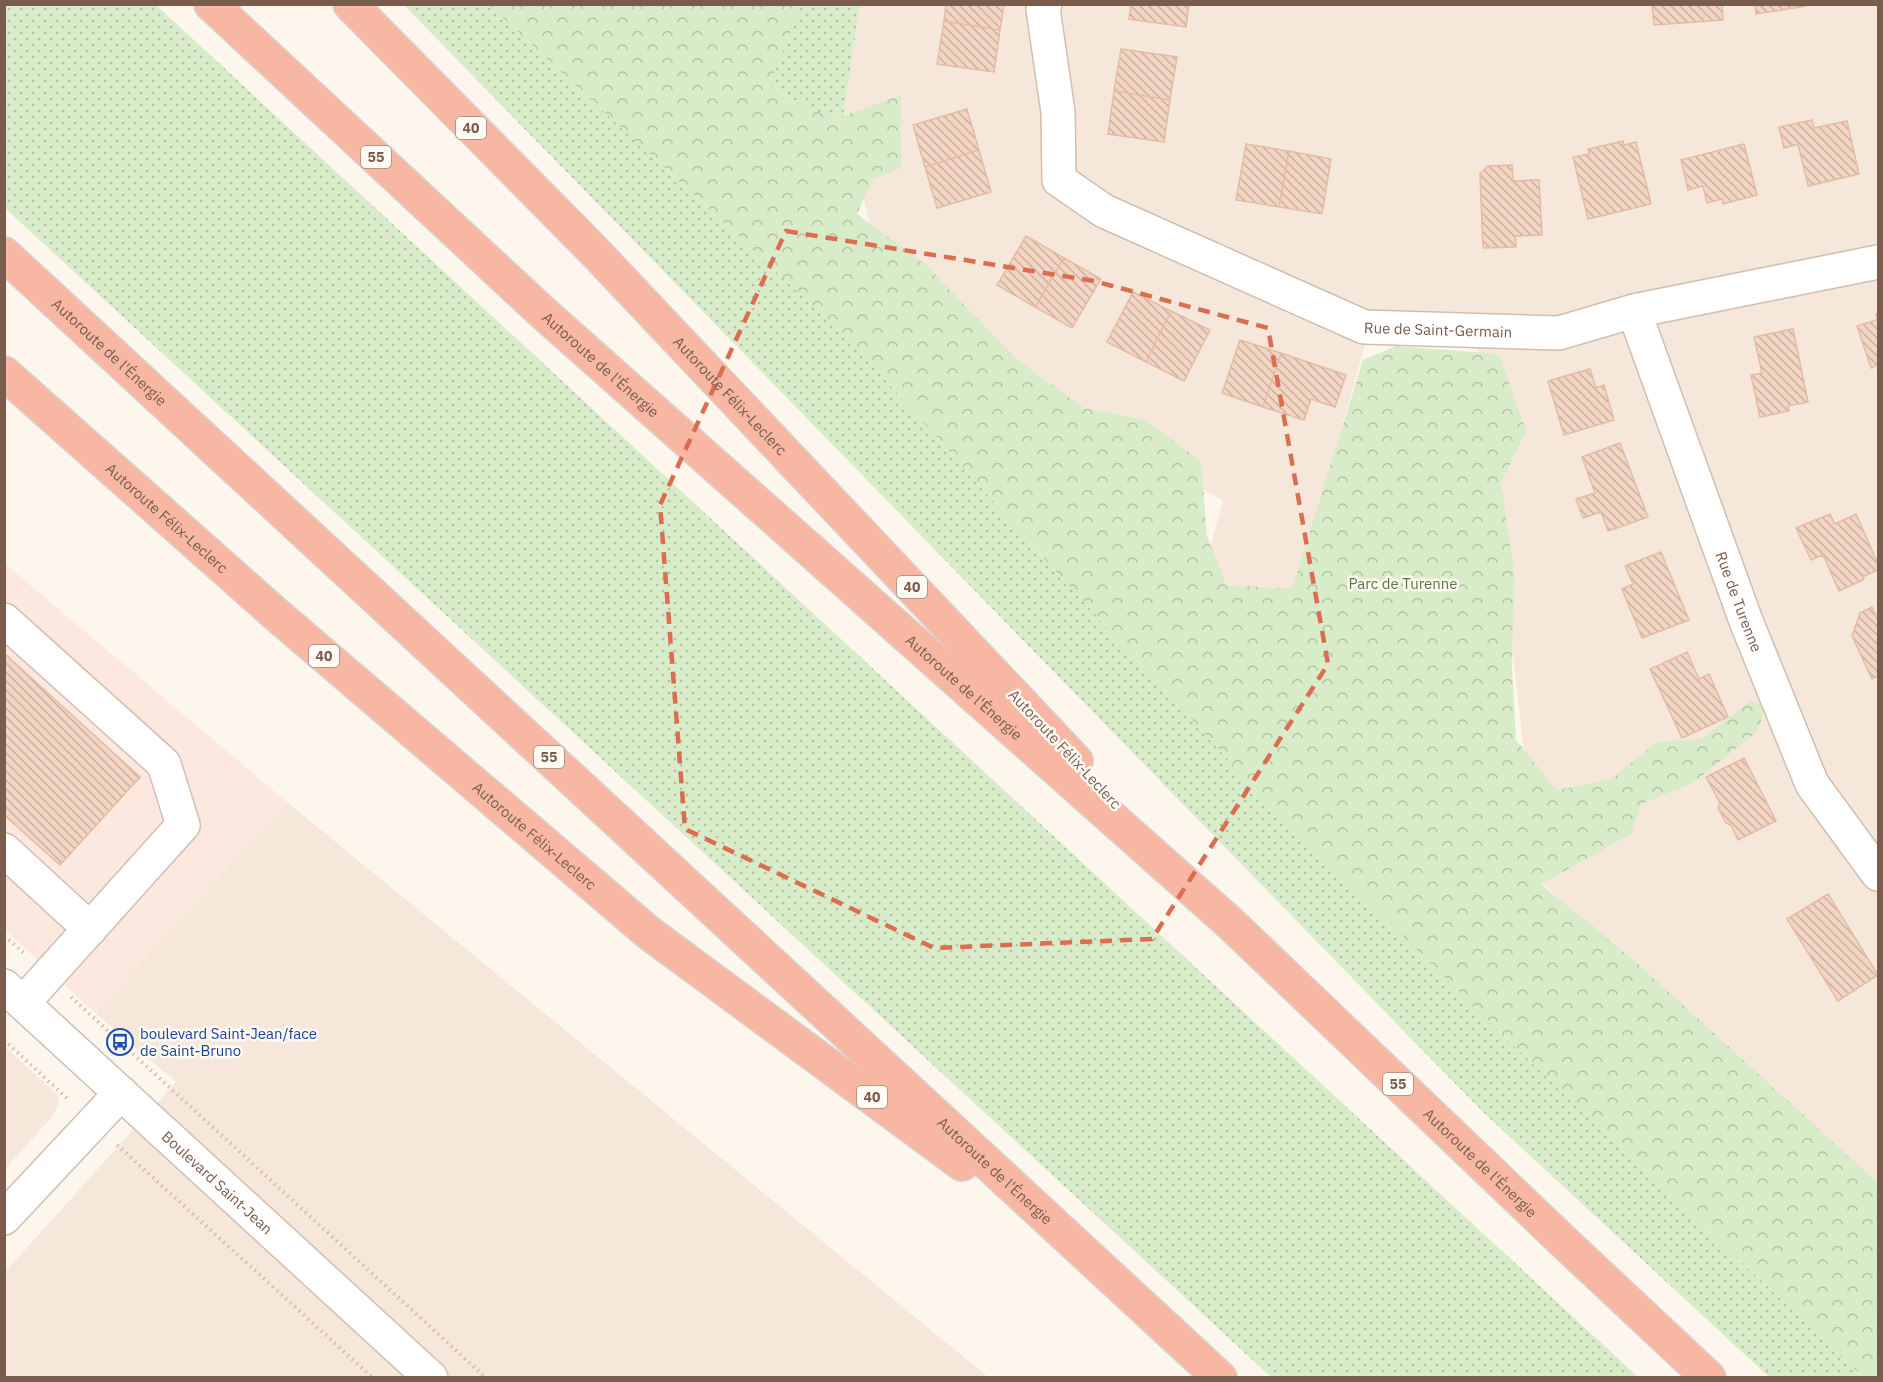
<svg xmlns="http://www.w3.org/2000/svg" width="1883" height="1382" viewBox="0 0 1883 1382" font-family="'IBM Plex Sans',sans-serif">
  <defs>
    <pattern id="grass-dots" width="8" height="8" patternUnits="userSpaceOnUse" patternTransform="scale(1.5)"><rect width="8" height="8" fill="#d8ecc9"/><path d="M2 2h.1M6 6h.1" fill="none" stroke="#b4c2a5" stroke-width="1.8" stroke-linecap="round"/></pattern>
    <pattern id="forest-crowns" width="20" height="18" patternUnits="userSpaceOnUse" patternTransform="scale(1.5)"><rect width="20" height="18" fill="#d8ecc9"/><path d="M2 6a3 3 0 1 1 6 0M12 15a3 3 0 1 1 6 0" fill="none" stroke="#b4c2a5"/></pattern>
    <pattern id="building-back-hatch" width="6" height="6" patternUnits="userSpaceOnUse" patternTransform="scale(1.5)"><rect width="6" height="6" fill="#f3d5c3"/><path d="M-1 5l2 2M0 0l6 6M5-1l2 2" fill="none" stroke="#cab0a1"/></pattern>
  </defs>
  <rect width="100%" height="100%" fill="#fdf6ec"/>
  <!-- residential -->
  <path fill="#f5e8da" d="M 860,5 L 1878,5 L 1878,1188 L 1539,880 L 1475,330 L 1370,327 L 1290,611 L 1202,576 L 1223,501 L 1088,422 L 875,244 L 843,116 Z
    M 287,802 L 988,1377 L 5,1378 L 5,1272 L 176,1082 L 95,1013 Z
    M 5,1047 L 59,1096 L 57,1108 L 52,1117 L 5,1169 Z"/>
  <!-- commercial -->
  <path fill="#fde8e0" d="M 4,563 L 287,802 L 95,1013 L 5,930 Z"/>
  <!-- grass -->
  <path fill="url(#grass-dots)" d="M 4,5 L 156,5 L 1638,1377 L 1271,1377 L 5,208 Z
    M 404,5 L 489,5 L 851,341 L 1049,564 L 1257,791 L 1515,1047 L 1863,1377 L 1769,1377 L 1482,1111 Z
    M 803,5 L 860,5 L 843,116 L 813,111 L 768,85 L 799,10 Z"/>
  <!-- forest -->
  <path fill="url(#forest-crowns)" d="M 489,5 L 803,5 L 799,10 L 769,86 L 813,111 L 843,116 L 901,95 L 901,168 L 872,180 L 857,214 L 925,264 L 1016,359 L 1084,408 L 1145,420 L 1201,461 L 1207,536 L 1226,585 L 1292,589 L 1363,360 L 1396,346 L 1499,354 L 1526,431 L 1501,483 L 1514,571 L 1512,667 L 1516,740 L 1557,790 L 1611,779 L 1657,742 L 1702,739 L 1750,701 L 1766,704 L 1758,731 L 1693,783 L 1641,804 L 1631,834 L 1541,884 L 1637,963 L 1878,1183 L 1878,1377 L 1863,1377 L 1515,1047 L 1257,791 L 1049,564 L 851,341 Z"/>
  <!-- building -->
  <path fill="url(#building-back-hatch)" stroke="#e6bba3" stroke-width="1.5" d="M 946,4 L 1004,4 L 1000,30 L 944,21 Z
    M 1131,4 L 1189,4 L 1186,27 L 1129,19 Z
    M 1652,4 L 1722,4 L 1723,20 L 1654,25 Z
    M 1755,4 L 1806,4 L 1806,6 L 1756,14 Z
    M 944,21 L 1000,30 L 994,72 L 937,64 Z
    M 1121,49 L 1177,57 L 1170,100 L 1114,91 Z
    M 1114,91 L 1170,100 L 1164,142 L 1108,134 Z
    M 967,109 L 979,150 L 925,167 L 913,125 Z
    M 1812,120 L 1814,128 L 1847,121 L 1859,174 L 1808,186 L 1798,144 L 1784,148 L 1779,127 Z
    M 1623,141 L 1624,145 L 1636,142 L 1651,204 L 1588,219 L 1573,157 L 1589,154 L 1588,149 Z
    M 1246,144 L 1289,151 L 1279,207 L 1236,200 Z
    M 1744,144 L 1757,195 L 1723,204 L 1722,199 L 1707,203 L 1703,186 L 1688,190 L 1681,160 Z
    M 979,150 L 991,192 L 937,208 L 925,167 Z
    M 1289,151 L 1331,159 L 1322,214 L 1279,207 Z
    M 1512,165 L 1513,181 L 1539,180 L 1542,235 L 1515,236 L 1516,247 L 1483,248 L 1480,174 L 1488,166 Z
    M 1026,236 L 1064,258 L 1035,307 L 997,285 Z
    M 1064,258 L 1101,279 L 1072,328 L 1035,307 Z
    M 1133,292 L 1171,311 L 1146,362 L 1107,342 Z
    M 1171,311 L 1210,330 L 1184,381 L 1146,362 Z
    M 1878,313 L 1878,365 L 1871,368 L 1857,326 L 1877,320 L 1876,314 Z
    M 1793,329 L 1808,402 L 1788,406 L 1789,411 L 1760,417 L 1751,375 L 1762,373 L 1754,337 Z
    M 1240,340 L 1281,353 L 1263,407 L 1222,393 Z
    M 1281,353 L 1346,375 L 1335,407 L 1311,399 L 1304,420 L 1263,407 Z
    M 1590,369 L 1596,388 L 1604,385 L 1614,420 L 1564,435 L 1548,381 Z
    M 1620,443 L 1648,517 L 1608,531 L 1601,512 L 1583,518 L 1576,499 L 1595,493 L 1582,457 Z
    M 1830,514 L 1835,524 L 1856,514 L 1878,564 L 1878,570 L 1864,576 L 1863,580 L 1839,591 L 1823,555 L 1811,560 L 1796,528 Z
    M 1661,552 L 1689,620 L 1642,638 L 1622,589 L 1633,584 L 1625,566 Z
    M 1872,607 L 1878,620 L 1878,676 L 1872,679 L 1852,636 L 1860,613 Z
    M 1687,652 L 1699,679 L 1709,674 L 1728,717 L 1682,738 L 1650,669 Z
    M 4,653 L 140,777 L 60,865 L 4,815 Z
    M 1744,758 L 1776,821 L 1738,840 L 1731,825 L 1726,823 L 1718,808 L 1720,803 L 1706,777 Z
    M 1828,894 L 1878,975 L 1838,1001 L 1787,919 Z"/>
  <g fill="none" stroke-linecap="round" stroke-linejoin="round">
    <defs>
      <g id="minor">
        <path id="s1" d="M 1045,4 L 1043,9 L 1058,112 L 1059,180 L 1104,211 L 1364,327 L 1559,333 L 1634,311 L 1878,262"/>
        <path id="s2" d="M 1634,311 L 1746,621 L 1812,784 L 1878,874"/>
        <path d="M 4,620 L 164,764 L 183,825 L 23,1003"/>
        <path d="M 4,850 L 90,929"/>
        <path id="s3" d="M 4,986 L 431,1378"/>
        <path d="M 4,1218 L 121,1093"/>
      </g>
      <g id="highway">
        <path id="s4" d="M 211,4 L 540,310 L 1230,923 L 1566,1244 L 1709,1378"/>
        <path id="s5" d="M 350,4 L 594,251 L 1076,761"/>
        <path id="s6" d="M 4,254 L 1220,1378"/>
        <path id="s7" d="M 4,373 L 278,616 L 649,933 L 962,1164"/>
      </g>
    </defs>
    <!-- minor casing -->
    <use href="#minor" stroke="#d1beb0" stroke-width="36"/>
    <!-- highway casing -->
    <use href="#highway" stroke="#dad1cd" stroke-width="36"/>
    <!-- path -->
    <path stroke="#d9b8a5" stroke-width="4" stroke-dasharray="1.5 4.5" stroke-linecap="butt" d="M 4,936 L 24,953
      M 71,997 L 486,1378
      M 4,1040 L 70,1101
      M 117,1145 L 373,1378"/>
    <!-- minor -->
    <use href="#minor" stroke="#fff" stroke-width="33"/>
    <!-- highway -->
    <use href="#highway" stroke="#f7b7a3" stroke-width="33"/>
  </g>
  <!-- marked area -->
  <path fill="none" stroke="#dc6d51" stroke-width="4.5" stroke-dasharray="12 8" stroke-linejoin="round" d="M 786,231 L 1094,281 L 1268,328 L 1328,664 L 1152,939 L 934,948 L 685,829 L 660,505 Z"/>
  <!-- icons -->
  <defs>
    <symbol id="bus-ring" viewBox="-11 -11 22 22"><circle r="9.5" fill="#fffaf3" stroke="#1a4fb4" stroke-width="1.5"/><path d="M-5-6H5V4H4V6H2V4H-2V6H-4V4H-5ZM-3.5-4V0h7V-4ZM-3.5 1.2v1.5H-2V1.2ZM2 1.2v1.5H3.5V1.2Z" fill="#1a4fb4"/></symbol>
  </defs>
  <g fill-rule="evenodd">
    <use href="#bus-ring" x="105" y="1027" width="30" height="30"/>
  </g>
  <g text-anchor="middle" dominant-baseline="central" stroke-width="5" stroke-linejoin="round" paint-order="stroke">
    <!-- shield labels -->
    <g fill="#fffaf3" stroke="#a28b7f" stroke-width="1.5">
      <rect x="456" y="117" width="30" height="22" rx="4.5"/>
      <rect x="361" y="146" width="30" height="22" rx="4.5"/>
      <rect x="897" y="576" width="30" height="22" rx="4.5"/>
      <rect x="309" y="645" width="30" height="22" rx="4.5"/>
      <rect x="534" y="746" width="30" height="22" rx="4.5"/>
      <rect x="1383" y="1073" width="30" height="22" rx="4.5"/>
      <rect x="857" y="1086" width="30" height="22" rx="4.5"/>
    </g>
    <g font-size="14" font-weight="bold" fill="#7a5c4d">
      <text x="471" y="128">40</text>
      <text x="376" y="157">55</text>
      <text x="912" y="587">40</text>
      <text x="324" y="656">40</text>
      <text x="549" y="757">55</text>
      <text x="1398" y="1084">55</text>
      <text x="872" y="1097">40</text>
    </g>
    <!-- street labels -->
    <g font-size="15" fill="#7a5c4d" stroke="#fffaf3">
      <text stroke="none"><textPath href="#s1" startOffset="591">Rue de Saint-Germain</textPath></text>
      <text stroke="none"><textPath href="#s6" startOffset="144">Autoroute de l'Énergie</textPath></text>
      <text stroke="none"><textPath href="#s4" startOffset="531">Autoroute de l'Énergie</textPath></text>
      <text stroke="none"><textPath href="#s5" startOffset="546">Autoroute Félix-Leclerc</textPath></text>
      <text stroke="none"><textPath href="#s7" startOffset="218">Autoroute Félix-Leclerc</textPath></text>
      <text stroke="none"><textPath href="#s2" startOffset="309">Rue de Turenne</textPath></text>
      <text stroke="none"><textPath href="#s4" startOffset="1017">Autoroute de l'Énergie</textPath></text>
      <text transform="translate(1065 749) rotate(47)">Autoroute Félix-Leclerc</text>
      <text stroke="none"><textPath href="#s7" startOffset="704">Autoroute Félix-Leclerc</textPath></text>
      <text stroke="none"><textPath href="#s4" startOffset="1719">Autoroute de l'Énergie</textPath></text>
      <text stroke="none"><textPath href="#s6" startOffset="1350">Autoroute de l'Énergie</textPath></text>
      <text stroke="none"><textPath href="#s3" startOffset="290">Boulevard Saint-Jean</textPath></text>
    </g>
    <!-- park labels -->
    <g font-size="15" fill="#537a41" stroke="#fffaf3">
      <text x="1403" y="583">Parc de Turenne</text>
    </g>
    <!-- transit labels -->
    <g font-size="15" fill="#164399" stroke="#fffaf3" text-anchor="start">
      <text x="140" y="1033">boulevard Saint-Jean/face<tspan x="140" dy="17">de Saint-Bruno</tspan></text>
    </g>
  </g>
  <!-- border -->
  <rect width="1883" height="1382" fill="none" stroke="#7a5c4d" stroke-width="12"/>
</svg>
